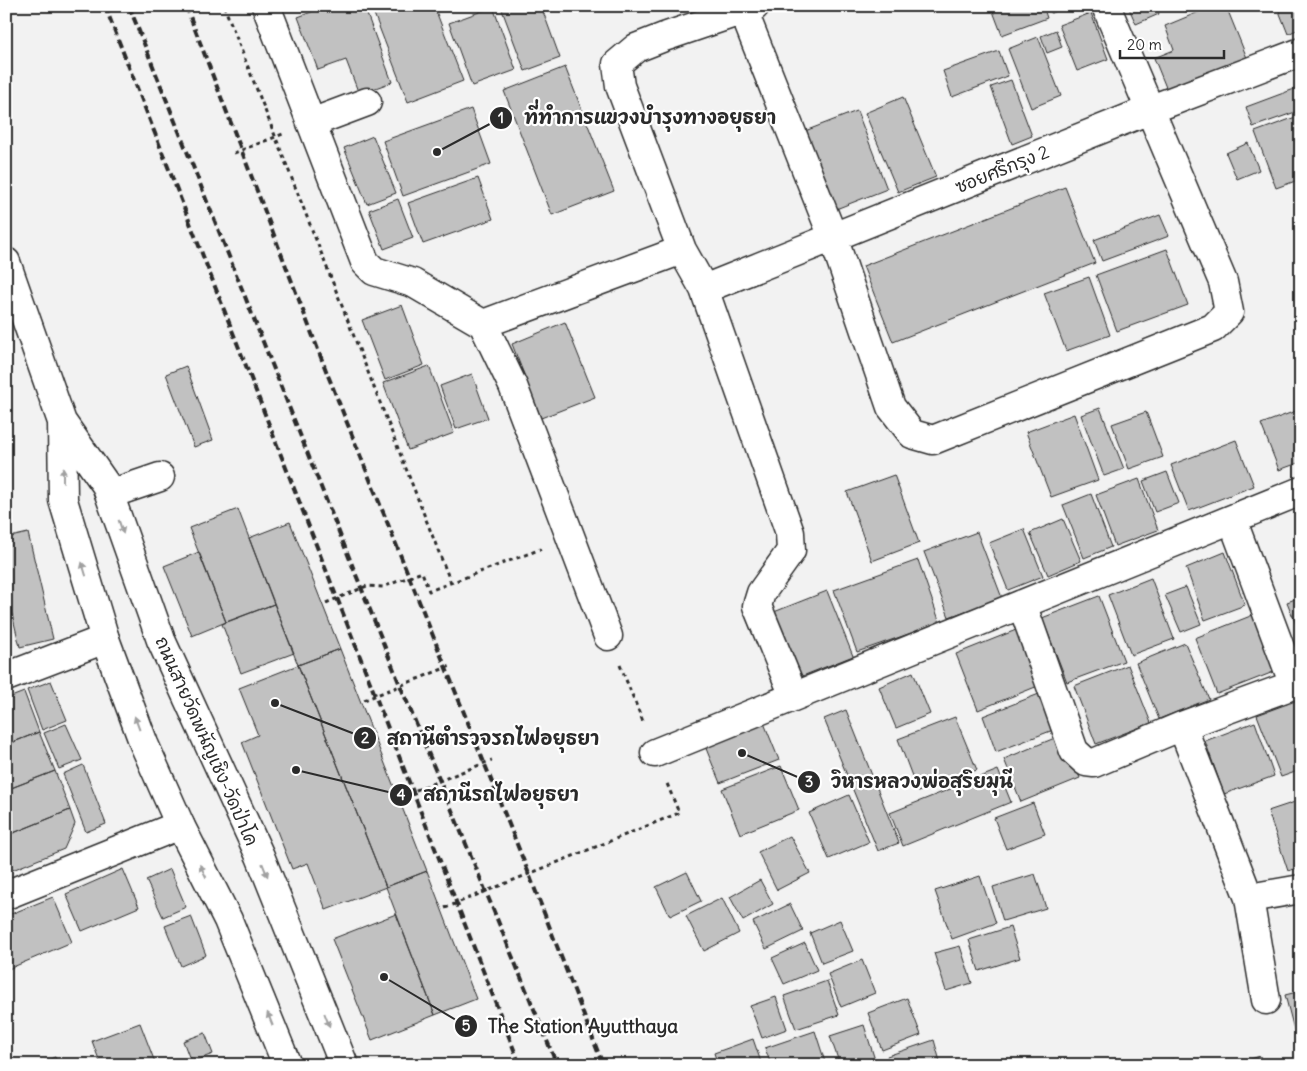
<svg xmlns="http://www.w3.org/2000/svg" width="1307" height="1071" viewBox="0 0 1307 1071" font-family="Delius,'Playpen Sans Thai',sans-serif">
  <rect width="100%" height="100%" fill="#f2f2f2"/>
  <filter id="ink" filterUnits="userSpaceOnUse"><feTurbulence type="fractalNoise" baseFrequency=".02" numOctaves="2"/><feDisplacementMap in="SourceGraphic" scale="10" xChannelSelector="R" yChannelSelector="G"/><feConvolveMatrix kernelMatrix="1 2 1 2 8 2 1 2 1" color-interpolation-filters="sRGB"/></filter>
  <g filter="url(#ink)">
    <!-- building -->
    <path fill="#c1c1c1" stroke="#2b2b2b" d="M 327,6 L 364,6 L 392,82 L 359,94 L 346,60 L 318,70 L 298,17 Z
      M 371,6 L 434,6 L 463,81 L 408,102 Z
      M 514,6 L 541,6 L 560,58 L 525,71 L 502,10 Z
      M 991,6 L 1043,6 L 1047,18 L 1002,35 Z
      M 1049,6 L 1068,6 L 1051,13 Z
      M 1128,6 L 1156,6 L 1159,14 L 1136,24 Z
      M 1213,6 L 1226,6 L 1247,58 L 1167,90 L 1154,58 L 1174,50 L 1165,26 Z
      M 1277,6 L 1301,6 L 1301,28 L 1288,34 Z
      M 493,7 L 516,70 L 472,86 L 449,23 Z
      M 1091,13 L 1108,59 L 1077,71 L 1059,25 Z
      M 1056,30 L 1062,47 L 1047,53 L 1041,36 Z
      M 1038,37 L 1061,96 L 1031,108 L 1008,49 Z
      M 999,51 L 1008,76 L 952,97 L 943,71 Z
      M 565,67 L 614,191 L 552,215 L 504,91 Z
      M 1011,80 L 1032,136 L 1012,144 L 991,87 Z
      M 1297,88 L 1301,99 L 1301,110 L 1253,127 L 1246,107 Z
      M 903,97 L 936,177 L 898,192 L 865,113 Z
      M 471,109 L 491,164 L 403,196 L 383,141 Z
      M 857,111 L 887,189 L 836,209 L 805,131 Z
      M 1301,115 L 1301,179 L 1276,188 L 1255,132 Z
      M 373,136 L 396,193 L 367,204 L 344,148 Z
      M 1248,143 L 1259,170 L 1237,179 L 1226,153 Z
      M 478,178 L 493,219 L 423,244 L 408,203 Z
      M 1065,187 L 1095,263 L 893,342 L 863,266 Z
      M 398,199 L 413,238 L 384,249 L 369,210 Z
      M 1160,215 L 1169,236 L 1102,261 L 1094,240 Z
      M 1167,249 L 1188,305 L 1117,331 L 1096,275 Z
      M 1089,277 L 1110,335 L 1066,351 L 1044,293 Z
      M 402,305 L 424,365 L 385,380 L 362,320 Z
      M 565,322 L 595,397 L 541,418 L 512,344 Z
      M 186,366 L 213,440 L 194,447 L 166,374 Z
      M 429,366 L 454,433 L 408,450 L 383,383 Z
      M 472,374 L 488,418 L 456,429 L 440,386 Z
      M 1100,408 L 1124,469 L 1104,476 L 1081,415 Z
      M 1301,409 L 1301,462 L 1279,470 L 1261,424 Z
      M 1146,412 L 1163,457 L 1129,469 L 1112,424 Z
      M 1074,414 L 1098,480 L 1051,497 L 1026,432 Z
      M 1236,440 L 1254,486 L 1189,511 L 1171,465 Z
      M 1167,472 L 1179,503 L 1155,512 L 1143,481 Z
      M 894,475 L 919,543 L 872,561 L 847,492 Z
      M 1139,479 L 1158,530 L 1115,546 L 1096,495 Z
      M 1091,494 L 1111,547 L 1084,558 L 1063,505 Z
      M 238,509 L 274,604 L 226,622 L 189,528 Z
      M 1063,519 L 1081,561 L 1048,575 L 1030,533 Z
      M 290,522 L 340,649 L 298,665 L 249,538 Z
      M 1024,529 L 1043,576 L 1008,590 L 989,543 Z
      M 977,532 L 1002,598 L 949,617 L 924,552 Z
      M 28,533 L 53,639 L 20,647 L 6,590 L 6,538 Z
      M 199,552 L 226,622 L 192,636 L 164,566 Z
      M 1225,552 L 1245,605 L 1205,620 L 1186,568 Z
      M 918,560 L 940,623 L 857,652 L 834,590 Z
      M 1151,578 L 1174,639 L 1131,655 L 1108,595 Z
      M 1186,587 L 1201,624 L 1181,632 L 1165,595 Z
      M 827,591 L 853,656 L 800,677 L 774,612 Z
      M 1099,596 L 1124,661 L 1067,682 L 1042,618 Z
      M 1301,597 L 1301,637 L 1287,602 Z
      M 274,604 L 294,653 L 241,673 L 222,624 Z
      M 1253,615 L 1276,671 L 1217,694 L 1195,638 Z
      M 1016,630 L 1038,686 L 978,710 L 956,654 Z
      M 1185,643 L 1209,699 L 1159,719 L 1136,663 Z
      M 340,649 L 427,871 L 386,887 L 298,665 Z
      M 298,665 L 386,887 L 326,910 L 308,863 L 292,869 L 242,742 L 258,735 L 239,688 Z
      M 1128,665 L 1151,723 L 1096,744 L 1074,686 Z
      M 913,672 L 930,714 L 896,728 L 879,687 Z
      M 51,681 L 67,720 L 42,730 L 27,690 Z
      M 24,692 L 39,732 L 6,745 L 6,699 Z
      M 1039,694 L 1053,730 L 996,752 L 983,716 Z
      M 1301,699 L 1301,770 L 1281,777 L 1257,715 Z
      M 846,710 L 899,843 L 878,851 L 824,719 Z
      M 955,717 L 977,770 L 918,792 L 898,739 Z
      M 1255,722 L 1274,776 L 1224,794 L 1205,741 Z
      M 764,723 L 779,760 L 720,783 L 705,746 Z
      M 66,724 L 82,760 L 59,769 L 44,733 Z
      M 39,732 L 55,771 L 6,790 L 6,745 Z
      M 1062,735 L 1080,778 L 1021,802 L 1004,759 Z
      M 83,765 L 106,824 L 86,832 L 63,774 Z
      M 781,766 L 799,810 L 740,834 L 722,789 Z
      M 998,770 L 1011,802 L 903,846 L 890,813 Z
      M 55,771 L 70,810 L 6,836 L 6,790 Z
      M 849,795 L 869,842 L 829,859 L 809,813 Z
      M 1301,800 L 1301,867 L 1288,871 L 1268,811 Z
      M 1033,803 L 1045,834 L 1006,849 L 994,818 Z
      M 70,810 L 75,824 L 64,849 L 10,871 L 6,862 L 6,836 Z
      M 790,836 L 810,873 L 777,890 L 758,852 Z
      M 123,869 L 139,907 L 82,931 L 66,894 Z
      M 170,869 L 186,907 L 163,917 L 146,880 Z
      M 427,871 L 476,999 L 435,1015 L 386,887 Z
      M 687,872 L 701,901 L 670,916 L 656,887 Z
      M 1035,874 L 1046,908 L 1003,921 L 993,887 Z
      M 980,876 L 996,923 L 952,939 L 935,891 Z
      M 760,880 L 773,904 L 743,921 L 730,897 Z
      M 53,897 L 72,942 L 6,970 L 6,916 Z
      M 722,898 L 739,933 L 704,951 L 686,916 Z
      M 790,904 L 803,931 L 766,949 L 753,922 Z
      M 396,914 L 435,1015 L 372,1040 L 332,939 Z
      M 191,916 L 206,955 L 181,966 L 165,926 Z
      M 840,920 L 853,951 L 822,963 L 810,933 Z
      M 1010,927 L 1020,958 L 979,971 L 969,940 Z
      M 805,943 L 817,970 L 784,984 L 772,958 Z
      M 960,946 L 972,983 L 946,991 L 934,953 Z
      M 862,960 L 875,993 L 841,1007 L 828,974 Z
      M 827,981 L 839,1015 L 796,1029 L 784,996 Z
      M 1301,991 L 1301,1039 L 1297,1041 L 1285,995 Z
      M 776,997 L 787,1029 L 762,1038 L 750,1006 Z
      M 907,998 L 921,1035 L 882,1050 L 868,1013 Z
      M 140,1023 L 156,1065 L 101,1065 L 92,1041 Z
      M 864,1025 L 875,1060 L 859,1065 L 840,1065 L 830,1036 Z
      M 815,1031 L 826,1065 L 771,1065 L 765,1048 Z
      M 205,1033 L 213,1054 L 191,1062 L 183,1041 Z
      M 753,1039 L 762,1065 L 718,1065 L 714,1053 Z
      M 934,1040 L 941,1065 L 889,1065 L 887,1056 Z
      M 1260,1056 L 1263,1065 L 1232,1065 Z
      M 55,1057 L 59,1065 L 35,1065 Z
      M 1173,1059 L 1175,1065 L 1152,1065 Z"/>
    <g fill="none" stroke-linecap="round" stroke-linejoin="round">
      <defs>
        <path id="minor" d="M 266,6 L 365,262 L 374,271 L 413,283 L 483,324 L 513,386 L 608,636
          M 755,6 L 664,37 L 636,48 L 617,64 L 620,86 L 682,250 L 704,289 L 790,533 L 791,551 L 761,593 L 757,606 L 794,696
          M 743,10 L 833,237 L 891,407 L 912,434 L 933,440 L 1213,328 L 1229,312 L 1223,282 L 1106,6
          M 311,123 L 367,102
          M 704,289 L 1149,110 L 1301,52
          M 483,324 L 682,250
          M 110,494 L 160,477
          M 1232,519 L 1294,685
          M 1022,604 L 1074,751 L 1086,762 L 1094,763 L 1182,726 L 1301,682
          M 6,677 L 105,639
          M 1182,726 L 1249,898 L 1266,1000
          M 655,753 L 1301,491
          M 6,895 L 180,825
          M 1249,898 L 1301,889"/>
        <path id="major" d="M 6,262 L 62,422 L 106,485 L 161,640 L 260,856 L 344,1065
          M 62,422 L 63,500 L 105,639 L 144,744 L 180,825 L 228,920 L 287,1065"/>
      </defs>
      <!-- minor casing -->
      <use href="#minor" stroke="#2b2b2b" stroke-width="31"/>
      <!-- major casing -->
      <use href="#major" stroke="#2b2b2b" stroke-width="31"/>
      <!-- path -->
      <path stroke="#2b2b2b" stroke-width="3" stroke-dasharray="4 4" stroke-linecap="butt" d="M 224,6 L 451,583
        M 234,153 L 283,134
        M 326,603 L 367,586 L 383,587 L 422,572 L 429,591 L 541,549
        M 620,665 L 644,724
        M 364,700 L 453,665
        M 401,796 L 492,760
        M 445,908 L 679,813 L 666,781"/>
      <!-- minor -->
      <use href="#minor" stroke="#fff" stroke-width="28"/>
      <!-- major -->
      <use href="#major" stroke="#fff" stroke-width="28"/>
      <!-- rail -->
      <path stroke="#2b2b2b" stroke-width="4" stroke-dasharray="8 4" stroke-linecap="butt" d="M 105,6 L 520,1065
        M 129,6 L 400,685 L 488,897 L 557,1065
        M 186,6 L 327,373 L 529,874 L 603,1065"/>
    </g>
    <!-- one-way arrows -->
    <defs><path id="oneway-solid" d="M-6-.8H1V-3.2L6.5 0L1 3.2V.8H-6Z" transform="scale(1.25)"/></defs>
    <g fill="#a0a0a0">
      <use href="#oneway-solid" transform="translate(63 475) rotate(-90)"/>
      <use href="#oneway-solid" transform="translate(121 527) rotate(71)"/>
      <use href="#oneway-solid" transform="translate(84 569) rotate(-107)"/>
      <use href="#oneway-solid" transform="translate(137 723) rotate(-110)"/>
      <use href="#oneway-solid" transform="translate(265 870) rotate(68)"/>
      <use href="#oneway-solid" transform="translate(203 871) rotate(-117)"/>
      <use href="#oneway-solid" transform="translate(270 1019) rotate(-112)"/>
      <use href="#oneway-solid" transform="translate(327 1020) rotate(69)"/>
    </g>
  </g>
  <g text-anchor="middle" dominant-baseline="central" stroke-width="4.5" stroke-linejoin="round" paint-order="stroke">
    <!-- street labels -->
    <g font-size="18" fill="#2b2b2b" stroke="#fff">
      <text transform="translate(1002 169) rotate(-22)">ซอยศรีกรุง 2</text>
      <text transform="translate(207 741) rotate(66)">ถนนสายวัดพนัญเชิง-วัดป่าโค</text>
    </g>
  </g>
  <!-- callouts -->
  <path fill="none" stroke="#2b2b2b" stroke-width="2" d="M437 152L501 118M275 703L365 738M742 753L809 782M296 770L401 795M384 977L466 1026"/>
  <g fill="#2b2b2b" stroke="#fff" stroke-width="2">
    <circle cx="437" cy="152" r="5"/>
    <circle cx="275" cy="703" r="5"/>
    <circle cx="742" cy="753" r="5"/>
    <circle cx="296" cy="770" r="5"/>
    <circle cx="384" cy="977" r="5"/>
    <circle cx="501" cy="118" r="12"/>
    <circle cx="365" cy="738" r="12"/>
    <circle cx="809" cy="782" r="12"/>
    <circle cx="401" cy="795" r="12"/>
    <circle cx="466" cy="1026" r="12"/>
  </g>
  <g font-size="15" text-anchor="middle" font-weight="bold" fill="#fff">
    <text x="501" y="123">1</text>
    <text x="365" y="743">2</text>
    <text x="809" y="787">3</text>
    <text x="401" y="800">4</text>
    <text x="466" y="1031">5</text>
  </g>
  <g font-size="19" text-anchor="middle" font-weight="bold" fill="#2b2b2b" stroke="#fff" stroke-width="4.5" stroke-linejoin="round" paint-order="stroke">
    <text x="650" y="124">ที่ทำการแขวงบำรุงทางอยุธยา</text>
    <text x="493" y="745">สถานีตำรวจรถไฟอยุธยา</text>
    <text x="922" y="788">วิหารหลวงพ่อสุริยมุนี</text>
    <text x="501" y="801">สถานีรถไฟอยุธยา</text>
    <text x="583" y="1033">The Station Ayutthaya</text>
  </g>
  <!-- margin -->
  <rect width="1307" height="1071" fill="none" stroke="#fff" stroke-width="25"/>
  <rect x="12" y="12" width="1282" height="1046" fill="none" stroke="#2b2b2b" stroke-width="2" filter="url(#ink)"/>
  <!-- scale -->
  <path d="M1120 50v8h104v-8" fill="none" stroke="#2b2b2b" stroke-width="2.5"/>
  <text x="1127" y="50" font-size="15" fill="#2b2b2b" stroke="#ffffff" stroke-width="4" paint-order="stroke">20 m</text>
</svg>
